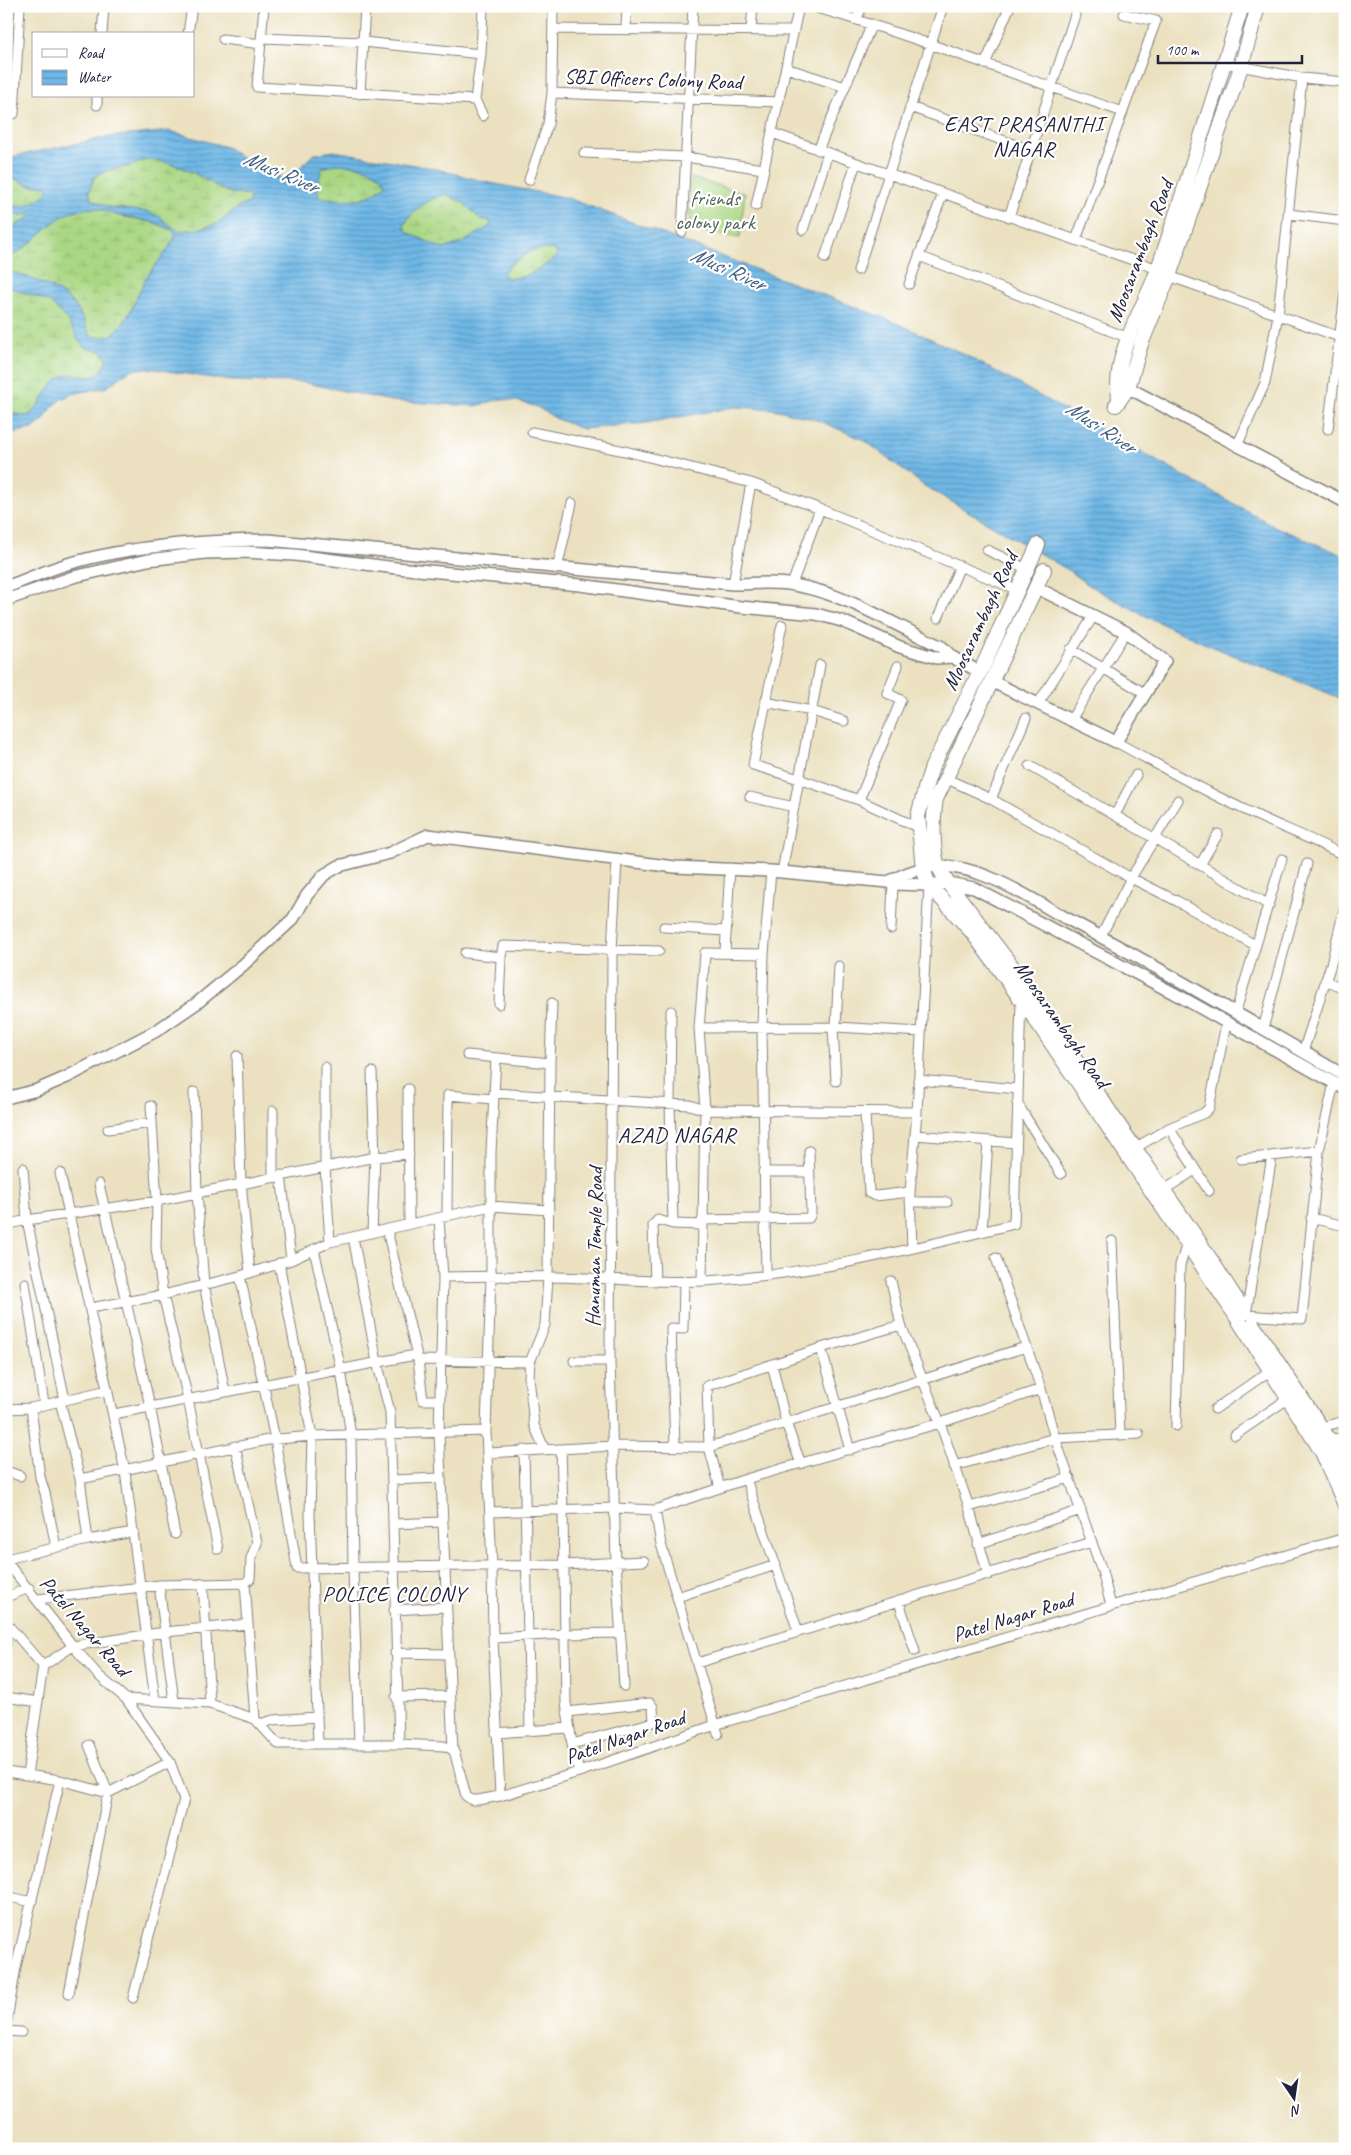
<svg xmlns="http://www.w3.org/2000/svg" width="1351" height="2155" viewBox="0 0 1351 2155" font-family="Caveat,sans-serif">
  <defs>
    <pattern id="wetland-marsh" width="20" height="14" patternUnits="userSpaceOnUse" patternTransform="scale(1.25)"><rect width="20" height="14" fill="#aad783"/><path d="M1 5h8M5 5V1M11 12h8M15 12V8" fill="none" stroke="#92b872"/></pattern>
    <pattern id="water-rules" width="6" height="5" patternUnits="userSpaceOnUse" patternTransform="scale(1.25)"><rect width="6" height="5" fill="#6eb7e6"/><path d="M0 2.5h6" fill="none" stroke="#5a94bc"/></pattern>
  </defs>
  <rect width="100%" height="100%" fill="#fff"/>
  <filter id="ink" filterUnits="userSpaceOnUse"><feTurbulence type="fractalNoise" baseFrequency=".02" numOctaves="2"/><feDisplacementMap in="SourceGraphic" scale="10" xChannelSelector="R" yChannelSelector="G"/><feConvolveMatrix kernelMatrix="1 2 1 2 8 2 1 2 1" color-interpolation-filters="sRGB"/></filter>
  <filter id="wash" filterUnits="userSpaceOnUse"><feTurbulence type="fractalNoise" baseFrequency=".0096" numOctaves="4" result="noise"/><feDisplacementMap in="SourceGraphic" scale="20" xChannelSelector="R" yChannelSelector="G"/><feGaussianBlur stdDeviation="1.12" result="paint"/><feColorMatrix in="noise" values="0 0 0 0 0 0 0 0 0 0 0 0 0 0 0 0 0 1.4 0 .05"/><feComposite in="paint" operator="in"/></filter>
  <g filter="url(#wash)">
    <rect width="100%" height="100%" fill="#ebe1c0"/>
    <!-- wetland -->
    <path fill="url(#wetland-marsh)" stroke="#667c5f" d="M 145,160 C 166,160 183,167 201,177 C 221,187 222,195 248,194 L 250,198 L 249,203 L 239,207 L 217,224 L 199,229 L 179,231 L 170,226 L 160,217 L 108,207 L 91,199 L 89,191 L 95,176 L 108,170 L 127,167 Z
      M 336,164 C 352,165 378,166 385,184 C 367,204 344,201 319,197 C 315,188 320,177 322,168 Z
      M 6,175 L 31,186 L 46,185 L 49,190 C 40,204 21,207 6,206 Z
      M 446,194 L 464,203 L 480,219 L 489,220 L 491,224 L 490,227 L 462,243 L 443,249 L 407,232 L 404,226 C 410,211 430,197 446,194 Z
      M 92,208 L 102,209 L 115,215 L 162,224 L 176,233 C 169,252 159,259 148,275 C 136,293 132,318 115,332 C 108,339 99,337 90,336 C 86,326 82,316 76,307 C 63,289 27,276 6,271 L 6,258 C 30,250 45,224 68,213 C 75,209 84,209 92,208 Z
      M 31,213 L 32,217 L 6,232 L 6,214 L 22,215 Z
      M 551,249 L 556,250 L 557,256 C 542,267 525,282 505,277 L 503,273 L 511,264 L 532,250 Z
      M 6,286 L 50,302 L 69,322 L 80,343 L 86,348 L 102,351 L 107,359 C 96,392 79,368 62,377 C 46,386 42,406 28,416 L 6,413 Z"/>
    <!-- green -->
    <path fill="#aad783" stroke="#667c5f" d="M 691,178 L 745,193 L 740,238 L 689,230 Z"/>
    <!-- water -->
    <path fill="url(#water-rules)" stroke="#486c90" fill-rule="evenodd" d="M 170,131 L 226,147 L 251,164 L 285,179 L 293,177 L 306,161 L 315,154 L 334,151 L 433,168 L 490,183 L 568,198 L 892,321 L 964,354 L 1276,527 L 1345,556 L 1345,700 C 1270,669 1194,643 1123,604 C 1104,594 1085,584 1068,570 L 923,485 L 864,440 L 820,421 L 774,409 L 735,407 L 646,423 L 582,429 L 557,419 L 537,407 L 517,401 L 500,399 L 476,406 L 391,401 L 302,382 L 232,381 L 148,368 L 130,370 L 107,387 L 72,394 L 61,399 L 51,409 L 43,421 L 32,429 L 6,434 L 6,413 L 28,416 C 42,406 46,386 62,377 C 79,368 96,392 107,359 L 102,351 L 86,348 L 80,343 L 69,322 L 50,302 L 6,286 L 6,271 C 27,276 63,289 76,307 C 82,316 86,326 90,336 C 99,337 108,339 115,332 C 132,318 136,293 148,275 C 159,259 169,252 176,233 C 155,220 140,220 117,215 C 108,213 102,208 92,208 C 51,209 38,247 6,258 L 6,232 L 33,215 L 31,213 L 22,215 L 6,214 L 6,206 C 21,207 40,204 49,190 L 46,185 L 31,186 L 6,175 L 6,158 L 109,137 ZM 145,160 C 166,160 183,167 201,177 C 221,187 222,195 248,194 L 250,198 L 249,203 L 239,207 L 217,224 L 199,229 L 179,231 L 170,226 L 160,217 L 148,212 L 108,207 L 91,199 L 89,191 L 95,176 L 108,170 L 127,167 ZM 336,164 C 352,165 378,166 385,184 C 367,204 344,201 319,197 C 315,188 320,177 322,168 ZM 446,194 L 464,203 L 480,219 L 489,220 L 491,224 L 490,226 L 462,243 L 443,249 L 407,232 L 404,226 C 410,211 430,198 446,194 ZM 551,249 L 556,250 L 557,256 C 542,267 525,282 505,277 L 503,273 L 511,264 L 532,250 Z"/>
  </g>
  <g filter="url(#ink)">
    <g fill="none" stroke-linecap="round" stroke-linejoin="round">
      <defs>
        <path id="minor" d="M 174,6 L 192,8
          M 264,6 L 257,87 L 475,100 L 481,54 L 483,6
          M 810,6 C 916,36 1019,77 1123,112
          M 857,19 L 862,6
          M 553,29 L 794,31
          M 626,29 L 627,6
          M 751,30 L 753,6
          M 102,34 L 104,6
          M 188,34 L 192,6
          M 262,38 L 363,42 L 481,54
          M 223,39 L 261,44
          M 1224,63 L 1302,78 L 1345,82
          M 985,64 L 1010,6
          M 786,68 L 845,87
          M 552,93 L 779,102
          M 360,94 L 365,6
          M 475,100 L 483,116
          M 97,105 L 97,96
          M 910,107 L 1030,150
          M 14,114 L 20,6
          M 772,133 L 1158,269
          M 818,150 L 872,24
          M 584,153 L 686,157 L 763,169
          M 529,180 L 548,124 L 552,93 L 553,6
          M 756,206 L 799,6
          M 1289,214 L 1345,221
          M 1009,217 L 1075,15
          M 803,230 L 828,153
          M 682,232 L 693,6
          M 1076,240 L 1156,21 L 1124,14
          M 919,256 L 943,194
          M 825,258 L 856,163
          M 858,270 L 943,6
          M 1169,276 L 1345,339
          M 909,284 L 919,256 L 1131,339
          M 1328,429 L 1345,293
          M 532,432 L 625,451 L 751,483 L 820,509 L 1018,590
          M 1237,446 L 1265,383 L 1278,315 L 1302,78
          M 987,550 L 1027,569
          M 557,569 L 572,503
          M 733,584 L 751,483
          M 792,584 L 820,509
          M 938,618 L 960,566
          M 782,625 L 753,765 L 799,779 L 859,800 L 919,828
          M 1071,649 L 1146,694
          M 765,702 L 812,711 L 844,721
          M 1038,704 L 1094,615
          M 1070,721 L 1126,632
          M 1116,742 C 1157,764 1198,788 1241,808 C 1275,825 1311,838 1345,856
          M 1030,766 L 1269,905
          M 945,778 L 991,799 L 1131,878 L 1177,901 L 1255,945
          M 750,797 L 794,807
          M 991,799 L 1026,718
          M 859,800 L 901,700 L 887,693 L 898,666
          M 1115,815 L 1136,775
          M 617,860 L 612,950 L 610,1361 L 616,1562 L 624,1686
          M 1200,865 L 1218,834
          M 782,872 L 820,665
          M 664,927 L 726,931
          M 891,929 L 893,884
          M 1101,936 L 1131,878 L 1178,800
          M 725,952 L 730,868
          M 465,953 L 501,957
          M 1325,981 L 1345,989
          M 499,1004 L 501,957 L 503,946 L 659,951
          M 1236,1011 L 1282,859
          M 836,1027 L 839,966
          M 699,1028 L 836,1027 L 921,1032
          M 833,1028 L 836,1081
          M 1263,1029 L 1307,864
          M 1303,1052 L 1331,964 L 1345,905
          M 467,1055 L 550,1063
          M 237,1056 L 241,1183 L 250,1273
          M 496,1058 L 491,1152 L 491,1276 L 486,1431 L 492,1566 L 493,1638 L 500,1796
          M 325,1067 L 325,1167 L 330,1242
          M 918,1080 L 1018,1089
          M 408,1089 L 409,1224
          M 194,1092 L 197,1193 L 204,1284 L 225,1392
          M 494,1093 L 690,1105 L 705,1110 L 917,1112
          M 1017,1103 L 1061,1174
          M 151,1106 L 157,1201 L 156,1248 L 163,1295 L 188,1399 L 218,1549
          M 273,1111 L 273,1176
          M 865,1112 L 869,1193 L 875,1196 L 910,1192
          M 1169,1128 L 1209,1191
          M 108,1129 L 152,1123
          M 915,1135 L 1016,1143
          M 1135,1148 L 1169,1128 L 1204,1113 L 1209,1108 L 1226,1024
          M 1272,1156 L 1246,1315 L 1302,1319 L 1319,1151 L 1334,1083
          M 1241,1159 L 1319,1151
          M 23,1168 L 27,1220 L 65,1400
          M 763,1172 L 809,1172
          M 60,1173 L 125,1471 L 155,1700
          M 281,1175 L 291,1260
          M 99,1184 L 150,1406 L 175,1534
          M 1164,1190 L 1195,1170
          M 910,1202 L 947,1202
          M 447,1216 L 448,1095 L 493,1099
          M 439,1218 L 443,1277 L 439,1433 L 453,1750
          M 1311,1218 L 1345,1226
          M 702,1220 L 809,1218 L 811,1213 L 809,1151
          M 673,1224 L 702,1225
          M 6,1225 L 27,1220 L 157,1201 L 375,1157 L 409,1154
          M 387,1230 L 418,1360 L 423,1400 L 440,1400
          M 982,1232 L 988,1141
          M 372,1233 L 375,1157 L 372,1072
          M 353,1237 L 377,1362 L 390,1412 L 399,1744
          M 1112,1241 L 1120,1434
          M 912,1248 L 910,1192 L 917,1112 L 929,885
          M 314,1249 L 341,1370 L 351,1436 L 353,1569 L 359,1744
          M 996,1258 L 1041,1389 L 1055,1438 L 1102,1571 L 1111,1606
          M 279,1263 L 312,1436 L 310,1514 L 318,1744
          M 766,1275 L 762,1028 L 764,954 L 771,871
          M 240,1276 L 275,1439 L 297,1568 L 564,1565 L 644,1561
          M 443,1277 C 490,1276 537,1276 584,1278 C 624,1279 664,1283 705,1281 C 809,1275 913,1249 1014,1224 L 1021,1001
          M 702,1281 L 705,1110 L 699,1028 L 705,953 L 764,954
          M 891,1281 L 901,1325 L 940,1423 L 969,1507 L 988,1575
          M 655,1282 L 653,1225 L 658,1220 L 673,1224 L 670,1103 L 671,1011
          M 25,1283 L 44,1404
          M 90,1308 L 163,1295 L 240,1276 L 291,1260 L 330,1242 L 491,1206 L 549,1210
          M 821,1348 L 850,1450
          M 418,1360 L 530,1362
          M 574,1361 L 610,1361
          M 772,1364 L 786,1423 L 801,1464
          M 60,1401 L 80,1479 L 268,1440 L 312,1436 L 486,1431
          M 31,1408 L 40,1477 L 45,1493 L 56,1547
          M 6,1409 L 31,1408 L 108,1390
          M 1215,1409 L 1271,1370
          M 114,1414 L 415,1355
          M 1176,1426 L 1180,1265 L 1187,1244
          M 1321,1427 L 1345,1421
          M 1235,1435 L 1289,1398
          M 1329,1439 L 1345,1438
          M 675,1447 L 671,1328 L 683,1329 L 684,1281
          M 561,1449 L 563,1510 L 566,1703 L 572,1744 L 579,1772
          M 524,1450 L 530,1731
          M 545,1450 L 534,1425 L 529,1377 L 530,1362 L 545,1325 L 548,1277 L 550,1063 L 552,1003
          M 487,1453 L 613,1446 L 709,1447 L 1026,1347
          M 954,1466 L 1055,1438 L 1139,1434
          M 6,1471 L 20,1476
          M 80,1479 L 88,1540 L 134,1532
          M 746,1479 L 798,1631
          M 392,1480 L 440,1478
          M 720,1488 L 709,1447 L 707,1386 L 821,1348 L 901,1325
          M 969,1507 L 1070,1478
          M 655,1510 L 661,1544 L 718,1734
          M 490,1512 L 615,1508 L 655,1510 L 746,1479 L 940,1423 L 1041,1389
          M 393,1524 L 442,1522
          M 978,1544 L 1081,1510
          M 6,1559 L 88,1540
          M 6,1561 L 73,1646 L 98,1675 L 126,1699 L 210,1704 L 255,1719 L 278,1744 L 399,1744 L 444,1746 L 453,1750 L 455,1754 L 466,1796 L 472,1800 L 478,1800 L 500,1796 L 579,1772 L 715,1725 L 1111,1606 L 1345,1538
          M 203,1583 L 210,1704
          M 245,1583 L 255,1719
          M 159,1585 L 174,1701
          M 6,1597 L 29,1588
          M 677,1597 L 776,1565
          M 38,1599 L 159,1585 L 245,1583 L 250,1579 L 251,1558 L 257,1543 L 235,1446
          M 899,1602 L 915,1651
          M 394,1610 L 446,1607
          M 493,1638 L 565,1634 L 620,1633
          M 6,1644 L 8,1625 L 43,1666
          M 395,1653 L 448,1654
          M 697,1663 L 1092,1542
          M 6,1697 L 38,1702
          M 396,1697 L 450,1696
          M 126,1699 L 170,1762 L 184,1799 L 133,1998
          M 567,1712 L 650,1703 L 653,1707 L 654,1722 L 572,1744
          M 260,1724 L 273,1720 L 317,1717
          M 496,1733 L 569,1728
          M 6,1772 L 60,1780 L 108,1793 L 170,1762
          M 27,1775 L 43,1666 L 73,1646 L 165,1632 L 248,1624
          M 6,1896 L 32,1902
          M 6,1965 L 16,1967
          M 69,1993 L 108,1793 L 89,1745
          M 6,2026 L 16,1967 L 60,1780
          M 6,2031 L 21,2032"/>
        <path id="tertiary" d="M 1121,384 L 1345,502
          M 6,587 C 28,579 49,569 71,563 C 135,545 202,541 268,540 L 733,584 C 752,584 775,581 794,585 C 847,594 894,625 942,647 L 952,657 L 980,672
          M 6,600 L 73,577 L 148,560 L 205,553 L 246,552 L 295,555 L 396,568 L 580,585 L 741,607 L 816,614 L 842,621 L 900,647 L 937,658 L 952,657
          M 991,681 L 1116,742 L 1165,661 L 1126,632 L 1037,588
          M 888,882 C 902,875 922,866 938,866 C 983,866 1026,896 1064,917 C 1159,967 1251,1022 1345,1076
          M 6,1098 L 37,1090 L 67,1077 L 156,1031 L 197,1003 L 243,965 L 293,919 L 307,895 L 324,875 L 339,866 L 390,853 L 428,835 L 675,867 L 771,871 L 888,882 L 893,884 L 929,885 L 948,883 L 974,888 L 1181,997 L 1345,1089"/>
        <path id="primary" d="M 1119,398 C 1112,351 1145,309 1159,266 C 1188,180 1215,93 1242,6
          M 1116,405 L 1128,388 L 1141,344 L 1169,276 L 1241,67 L 1258,6
          M 1038,545 L 983,666 L 932,767 L 926,785 L 918,816 L 923,869 L 929,885 L 972,932 L 1033,1016 L 1234,1313 L 1322,1452 L 1345,1505
          M 1044,570 L 936,799 C 933,816 932,849 938,866 C 940,871 945,877 948,883 L 1021,978 L 1116,1121 L 1198,1240 L 1240,1305
          M 1253,1325 L 1336,1450 L 1345,1473"/>
      </defs>
      <!-- minor casing -->
      <use href="#minor" stroke="#86827e" stroke-width="11"/>
      <!-- tertiary casing -->
      <use href="#tertiary" stroke="#86827e" stroke-width="14"/>
      <!-- primary casing -->
      <use href="#primary" stroke="#86827e" stroke-width="16"/>
      <!-- minor -->
      <use href="#minor" stroke="#fff" stroke-width="9"/>
      <!-- tertiary -->
      <use href="#tertiary" stroke="#fff" stroke-width="11"/>
      <!-- primary -->
      <use href="#primary" stroke="#fff" stroke-width="14"/>
    </g>
  </g>
  <g text-anchor="middle" dominant-baseline="central" stroke-width="4.5" stroke-linejoin="round" paint-order="stroke">
    <!-- street labels -->
    <g font-size="21" fill="#22223b" stroke="#fff">
      <text transform="translate(653 79) rotate(2)">SBI Officers Colony Road</text>
      <text transform="translate(1140 251) rotate(-69)">Moosarambagh Road</text>
      <text transform="translate(980 621) rotate(-65)">Moosarambagh Road</text>
      <text transform="translate(1062 1024) rotate(55)">Moosarambagh Road</text>
      <text transform="translate(594 1247) rotate(-89)">Hanuman Temple Road</text>
      <text transform="translate(1013 1617) rotate(-17)">Patel Nagar Road</text>
      <text transform="translate(85 1626) rotate(49)">Patel Nagar Road</text>
      <text transform="translate(625 1737) rotate(-19)">Patel Nagar Road</text>
    </g>
    <!-- park labels -->
    <g font-size="21" fill="#526154" stroke="#fff">
      <text x="715" y="198">friends<tspan x="715" dy="24">colony park</tspan></text>
    </g>
    <!-- neighbourhood labels -->
    <g font-size="22" letter-spacing="1" fill="#22223b" stroke="#fff">
      <text x="1024" y="124">EAST PRASANTHI<tspan x="1024" dy="25">NAGAR</tspan></text>
      <text x="677" y="1135">AZAD NAGAR</text>
      <text x="394" y="1594">POLICE COLONY</text>
    </g>
    <!-- water labels -->
    <g font-size="22" font-style="italic" fill="#405e7f" stroke="#fff">
      <text transform="translate(281 172) rotate(23)">Musi River</text>
      <text transform="translate(728 269) rotate(24)">Musi River</text>
      <text transform="translate(1101 427) rotate(33)">Musi River</text>
    </g>
  </g>
  <!-- margin -->
  <rect width="1351" height="2155" fill="none" stroke="#fff" stroke-width="25"/>
  <!-- legend -->
  <rect x="32" y="32" width="162" height="65" fill="#ffffff" stroke="#a7a7b1"/>
  <rect x="42" y="49" width="25" height="8" fill="#ffffff" stroke="#a7a7b1"/>
  <text x="78" y="58" font-size="15" fill="#22223b">Road</text>
  <rect x="42" y="70" width="25" height="15" fill="url(#water-rules)" stroke="#a7a7b1"/>
  <text x="78" y="82" font-size="15" fill="#22223b">Water</text>
  <!-- north arrow -->
  <g transform="translate(1294 2098) rotate(167)" stroke="#ffffff" stroke-width="4" paint-order="stroke">
  <path d="M0-4L9 19L0 12L-9 19Z" fill="#22223b"/>
  <text y="-8" font-size="14" font-weight="bold" text-anchor="middle" fill="#22223b">N</text>
  </g>
  <!-- scale -->
  <path d="M1158 55v8h144v-8" fill="none" stroke="#22223b" stroke-width="2.5"/>
  <text x="1166" y="55" font-size="15" fill="#22223b" stroke="#ffffff" stroke-width="4" paint-order="stroke">100 m</text>
</svg>
